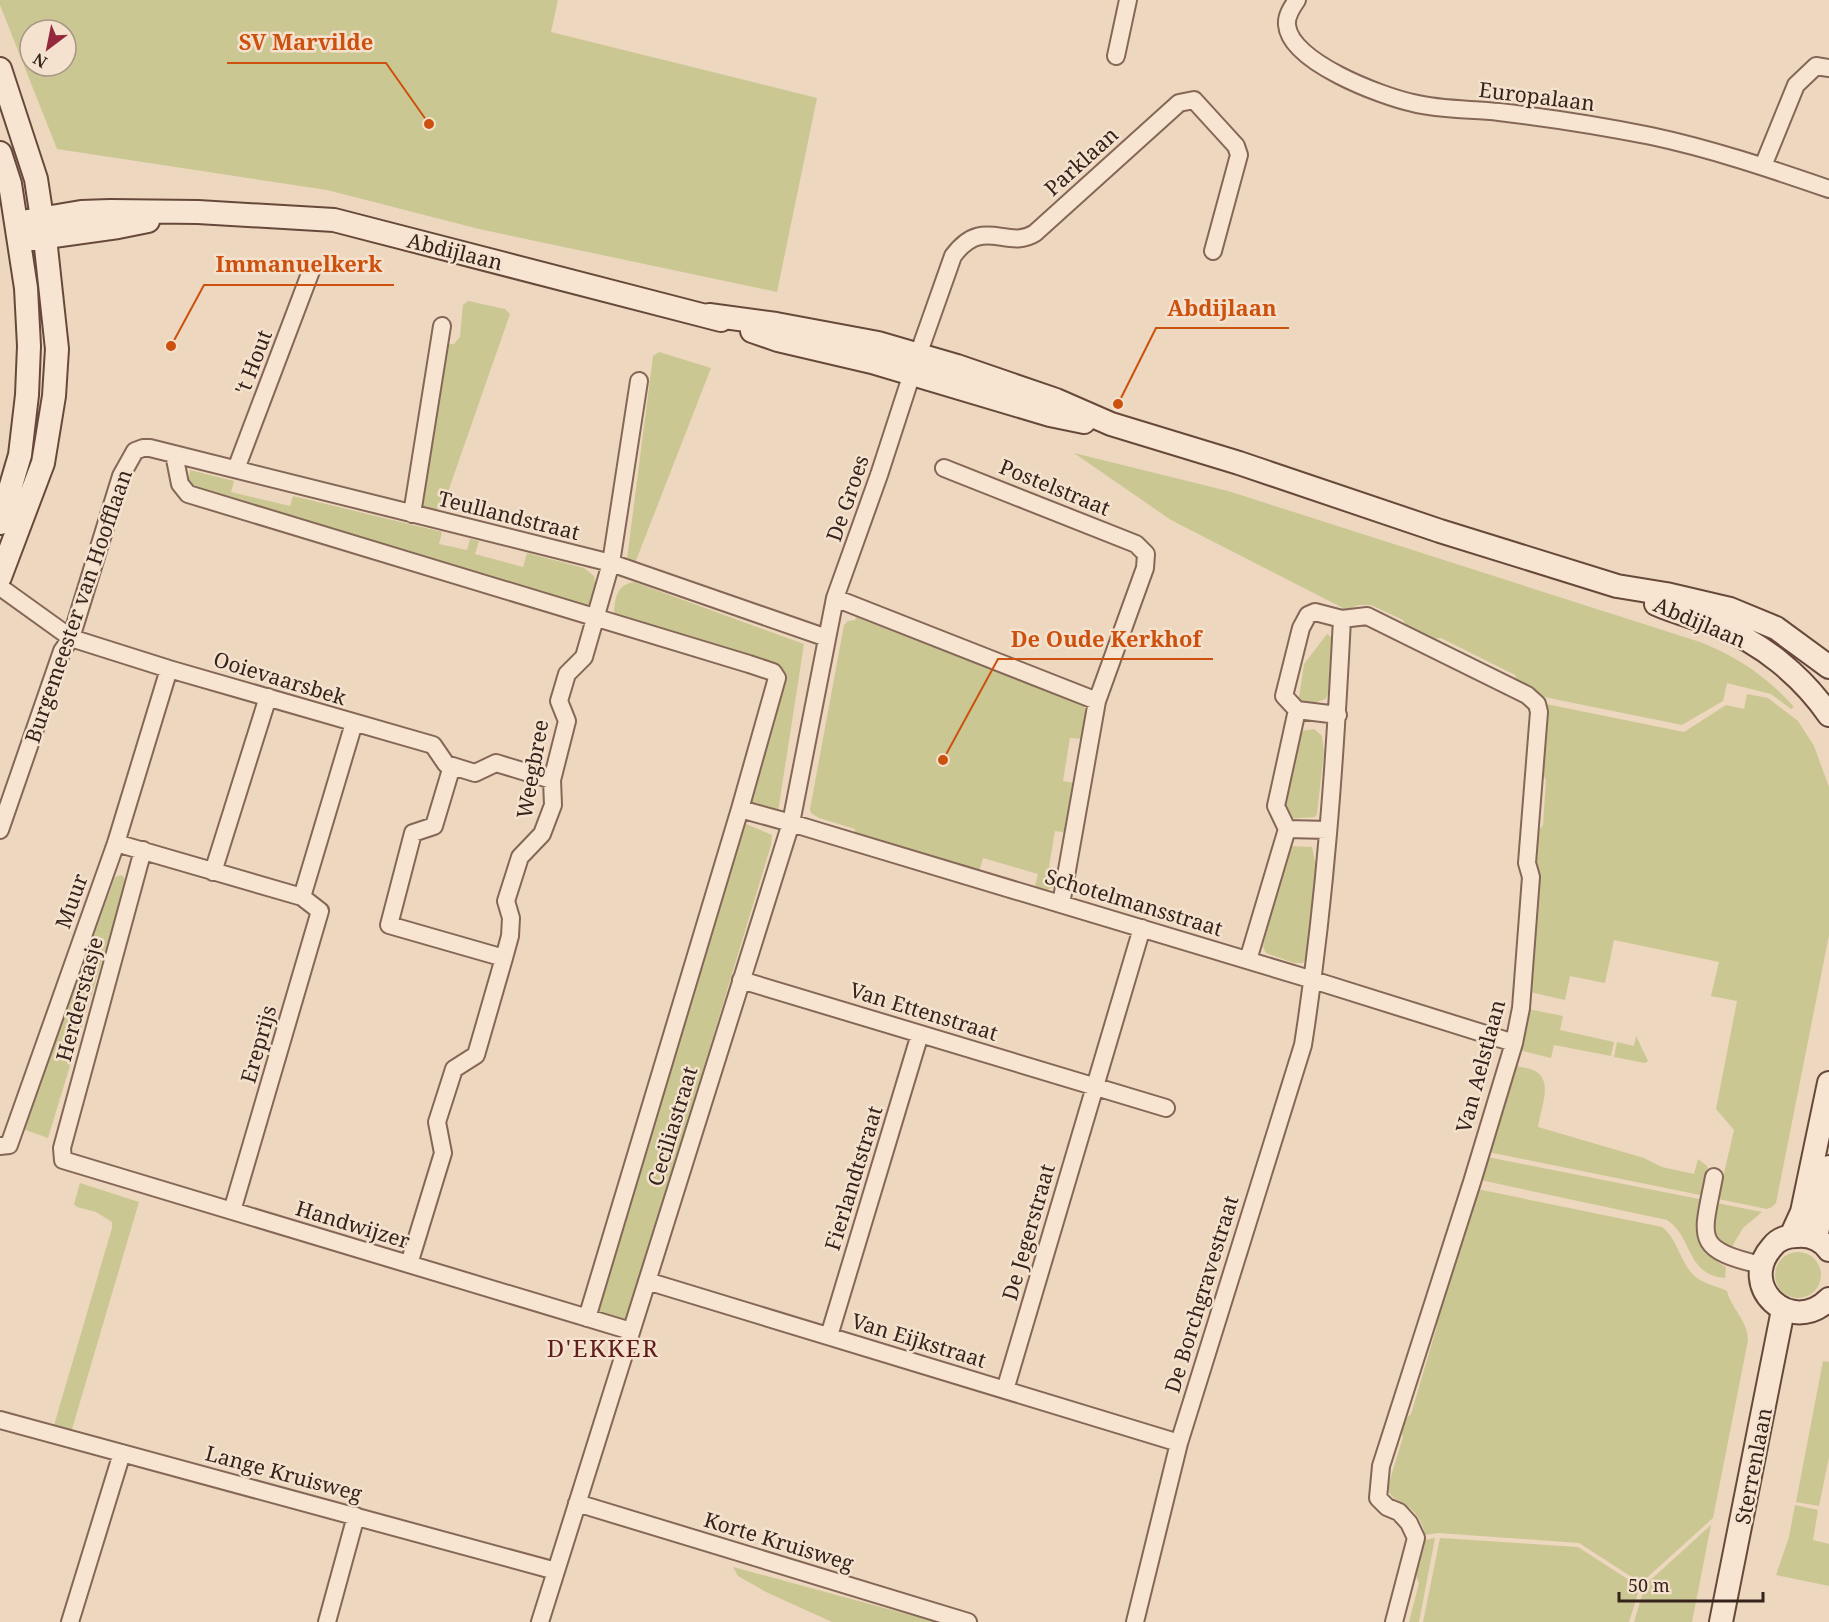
<svg xmlns="http://www.w3.org/2000/svg" width="1829" height="1622" viewBox="0 0 1829 1622" font-family="'Noto Serif',serif">
  <rect width="100%" height="100%" fill="#edd7be"/>
  <!-- green -->
  <path fill="#cbc793" fill-rule="evenodd" d="M 0,0 L 558,0 L 551,32 L 817,98 L 777,292 L 479,229 L 327,190 L 57,149 L 0,5 ZM 30,30 L 66,30 L 66,66 L 30,66 Z
    M 468,301 L 505,309 L 510,314 L 442,509 L 432,509 L 420,505 L 445,344 L 454,344 L 460,337 L 463,305 Z
    M 659,352 L 711,368 L 635,563 L 627,559 L 653,356 Z
    M 1074,453 L 1228,491 L 1700,642 C 1738,657 1767,677 1794,707 L 1791,709 L 1771,694 L 1727,683 L 1723,701 L 1682,725 L 1544,697 L 1519,684 L 1515,675 L 1441,638 L 1432,639 L 1407,627 L 1403,620 L 1371,605 L 1359,605 L 1344,611 L 1343,608 L 1171,520 Z
    M 190,470 L 234,481 L 231,492 L 290,506 L 293,496 L 442,532 L 439,544 L 467,550 L 470,539 L 479,541 L 475,554 L 523,567 L 527,553 L 584,568 L 594,576 L 596,586 L 592,599 L 585,614 L 188,488 Z
    M 634,582 L 804,644 L 778,812 L 750,803 L 784,684 L 614,614 C 615,598 616,585 634,582 Z
    M 856,617 L 1075,702 L 1076,700 C 1093,709 1086,724 1083,739 L 1070,738 L 1063,781 L 1075,783 L 1068,833 L 1055,831 L 1049,867 L 1061,869 L 1057,886 L 1047,890 L 1037,889 L 1035,886 L 1038,874 L 983,858 L 980,869 L 976,871 L 854,834 L 855,829 L 819,818 L 811,813 L 810,809 L 844,625 L 848,621 L 855,620 Z
    M 1327,634 L 1331,637 L 1332,647 L 1328,694 L 1326,699 L 1310,704 L 1301,703 L 1299,698 L 1304,664 Z
    M 1747,694 L 1768,698 L 1798,721 L 1814,746 L 1829,787 L 1829,935 L 1776,1203 L 1772,1207 L 1767,1209 L 1718,1199 L 1734,1130 L 1716,1109 L 1737,1001 L 1711,996 L 1719,962 L 1614,940 L 1605,983 L 1570,976 L 1565,1000 L 1530,992 L 1539,871 L 1534,866 L 1537,832 L 1543,825 L 1546,780 L 1541,771 L 1546,704 L 1684,732 L 1726,705 L 1744,709 Z
    M 1314,729 L 1322,736 L 1324,752 L 1317,814 L 1315,817 L 1285,819 L 1280,808 L 1301,731 Z
    M 746,824 L 772,835 L 771,845 L 624,1332 L 595,1321 L 742,832 Z
    M 1289,846 L 1312,847 L 1316,867 L 1308,955 L 1303,963 L 1294,963 L 1266,953 L 1263,947 L 1284,858 Z
    M 121,875 L 124,877 L 125,885 L 48,1138 L 23,1129 L 115,877 Z
    M 1528,1009 L 1563,1016 L 1560,1030 L 1614,1042 L 1611,1056 L 1554,1045 L 1551,1058 L 1519,1050 Z
    M 1636,1036 L 1648,1061 L 1645,1063 L 1614,1057 L 1617,1042 L 1634,1046 Z
    M 1514,1065 C 1520,1067 1527,1068 1533,1070 C 1555,1079 1540,1110 1538,1127 L 1644,1158 L 1662,1167 L 1694,1174 L 1698,1159 L 1707,1166 L 1709,1172 L 1705,1196 L 1488,1152 Z
    M 1487,1157 L 1704,1200 C 1700,1235 1692,1247 1726,1267 L 1725,1278 C 1686,1275 1693,1237 1667,1220 L 1480,1180 Z
    M 80,1183 L 139,1202 L 70,1436 L 52,1432 L 112,1228 L 112,1222 L 96,1212 L 77,1207 L 74,1204 Z
    M 1477,1189 L 1662,1227 C 1679,1240 1680,1265 1697,1278 C 1705,1284 1717,1286 1727,1291 C 1731,1308 1748,1321 1748,1340 L 1713,1518 L 1641,1583 L 1579,1543 L 1438,1533 L 1425,1535 C 1423,1525 1419,1516 1411,1509 C 1401,1501 1389,1500 1388,1486 L 1403,1437 C 1399,1425 1402,1423 1411,1414 L 1437,1326 L 1434,1318 L 1459,1250 Z
    M 1717,1203 L 1762,1212 L 1743,1228 L 1730,1250 L 1718,1242 L 1712,1227 Z
    M1775 1275a23 23 0 1 1 46 0a23 23 0 1 1-46 0Z
    M 1823,1361 L 1829,1362 L 1829,1457 L 1819,1506 L 1796,1502 Z
    M 1795,1505 L 1818,1510 L 1813,1540 L 1829,1544 L 1829,1586 L 1776,1575 L 1789,1537 Z
    M 1711,1525 L 1692,1622 L 1634,1622 L 1645,1585 Z
    M 1435,1538 L 1419,1622 L 1409,1622 L 1419,1583 L 1416,1576 L 1425,1540 Z
    M 1440,1538 L 1578,1547 L 1640,1587 L 1629,1622 L 1423,1622 Z
    M 733,1567 L 936,1622 L 832,1622 L 766,1592 L 738,1576 Z"/>
  <g fill="none" stroke-linecap="round" stroke-linejoin="round">
    <defs>
      <path id="street" d="M 1297,0 C 1292,7 1286,16 1287,25 C 1290,62 1381,96 1413,103 C 1440,110 1471,109 1499,112 C 1550,118 1601,126 1651,136 C 1712,149 1771,169 1829,189
        M 1116,56 L 1128,0
        M 1763,166 L 1796,85 L 1816,66 L 1829,68
        M 174,454 L 180,484 L 188,494 L 749,664 L 773,672 L 777,678 L 740,809 L 587,1318
        M 944,468 L 1136,544 L 1146,554 L 1145,568 L 1097,701
        M 236,469 L 311,271
        M 412,514 L 442,326
        M 0,587 L 71,638 L 169,669 L 433,745 L 446,764 L 475,773 L 496,763 L 552,780
        M 835,598 L 1097,701 L 1061,904
        M 1342,619 L 1367,616 L 1527,695 L 1537,704 L 1539,712 L 1527,863 L 1531,877 L 1521,1008 L 1514,1043 L 1472,1182 L 1381,1466 L 1378,1498 L 1387,1507 L 1399,1512 L 1409,1523 L 1416,1538 L 1394,1622
        M 1297,710 L 1338,715
        M 452,766 L 434,826 L 413,833 L 389,925 L 504,958
        M 740,809 L 791,823 L 1313,980 L 1514,1043
        M 1287,829 L 1328,830
        M 0,830 L 62,651 L 71,638 L 121,476 L 135,451 L 143,448 L 150,448 L 611,563 L 827,638
        M 116,843 L 302,897 L 320,911 L 232,1211
        M 143,850 L 62,1148 L 63,1160 L 631,1331
        M 213,872 L 268,697
        M 302,897 L 354,723
        M 741,980 L 1166,1108
        M 0,1146 L 9,1145 L 116,843 L 169,669
        M 1714,1177 C 1702,1239 1693,1249 1761,1265
        M 409,1264 L 443,1153 L 437,1122 L 454,1069 L 476,1055 L 504,958 L 510,936 L 511,918 L 506,901 L 520,857 L 542,834 L 553,805 L 552,780 L 567,721 L 559,701 L 567,674 L 584,657 L 611,563 L 639,381
        M 647,1281 L 1179,1443
        M 829,1336 L 920,1034
        M 1005,1390 L 1142,928
        M 0,1420 L 556,1571
        M 577,1503 L 968,1622
        M 70,1622 L 122,1453
        M 327,1622 L 356,1516
        M 540,1622 L 791,823 L 835,598 L 879,475 L 918,355 L 953,256 C 983,215 1007,251 1035,233 L 1179,103 L 1194,100 L 1236,146 L 1239,155 L 1213,251
        M 1135,1622 L 1179,1443 L 1303,1045 C 1325,904 1335,761 1342,619 L 1315,612 L 1308,615 L 1301,628 L 1284,696 L 1297,710 L 1276,806 L 1287,829 L 1248,960"/>
      <path id="secondary" d="M 0,69 L 36,179 L 45,238 L 57,349 L 54,396 L 43,463 L 0,577
        M 0,153 L 10,184 L 26,288 L 29,346 L 27,395 L 20,455 L 0,523
        M 16,223 L 81,212 L 110,211 L 198,212 L 334,220 L 721,320
        M 32,239 L 118,227 L 148,221
        M 709,315 L 776,324 L 878,343 L 957,366 L 1056,400 L 1111,424 L 1239,463 L 1440,531 L 1617,586 L 1666,594 L 1730,609 L 1776,628 L 1829,667
        M 752,331 L 778,340 L 872,362 L 1050,415 L 1084,422
        M 1656,604 C 1676,613 1698,618 1718,626 C 1761,642 1803,677 1829,715
        M 1791,1236 L 1802,1212 L 1829,1083
        M 1816,1239 L 1829,1167
        M 1829,1250 C 1821,1239 1809,1235 1797,1236 C 1787,1236 1778,1239 1772,1247 C 1737,1286 1791,1337 1829,1299
        M 1721,1622 L 1783,1310"/>
    </defs>
    <!-- street casing -->
    <use href="#street" stroke="#856757" stroke-width="20"/>
    <!-- secondary casing -->
    <use href="#secondary" stroke="#67493b" stroke-width="26"/>
    <!-- street -->
    <use href="#street" stroke="#f8e5d1" stroke-width="16"/>
    <!-- secondary -->
    <use href="#secondary" stroke="#f8e5d1" stroke-width="22"/>
  </g>
  <g text-anchor="middle" dominant-baseline="central" stroke-width="5" stroke-linejoin="round" paint-order="stroke">
    <!-- street labels -->
    <g font-size="21" fill="#35231c" stroke="#f5e2ce">
      <text transform="translate(1537 96) rotate(7)">Europalaan</text>
      <text transform="translate(1081 161) rotate(-42)">Parklaan</text>
      <text transform="translate(455 251) rotate(14)">Abdijlaan</text>
      <text transform="translate(253 362) rotate(-69)">'t Hout</text>
      <text transform="translate(1055 487) rotate(22)">Postelstraat</text>
      <text transform="translate(847 498) rotate(-71)">De Groes</text>
      <text transform="translate(509 515) rotate(14)">Teullandstraat</text>
      <text transform="translate(78 606) rotate(-71)">Burgemeester van Hoofflaan</text>
      <text transform="translate(1700 622) rotate(23)">Abdijlaan</text>
      <text transform="translate(280 678) rotate(17)">Ooievaarsbek</text>
      <text transform="translate(532 769) rotate(-80)">Weegbree</text>
      <text transform="translate(71 901) rotate(-70)">Muur</text>
      <text transform="translate(1134 902) rotate(17)">Schotelmansstraat</text>
      <text transform="translate(79 999) rotate(-75)">Herderstasje</text>
      <text transform="translate(924 1011) rotate(17)">Van Ettenstraat</text>
      <text transform="translate(258 1044) rotate(-74)">Ereprijs</text>
      <text transform="translate(1480 1066) rotate(-75)">Van Aelstlaan</text>
      <text transform="translate(672 1126) rotate(-73)">Ceciliastraat</text>
      <text transform="translate(853 1178) rotate(-73)">Fierlandtstraat</text>
      <text transform="translate(353 1224) rotate(17)">Handwijzer</text>
      <text transform="translate(1028 1232) rotate(-74)">De Jegerstraat</text>
      <text transform="translate(1201 1294) rotate(-73)">De Borchgravestraat</text>
      <text transform="translate(919 1340) rotate(17)">Van Eijkstraat</text>
      <text transform="translate(1753 1466) rotate(-79)">Sterrenlaan</text>
      <text transform="translate(284 1473) rotate(15)">Lange Kruisweg</text>
      <text transform="translate(779 1541) rotate(17)">Korte Kruisweg</text>
    </g>
    <!-- quarter labels -->
    <g font-size="24" letter-spacing="1.5" fill="#611d1b" stroke="#f5e2ce">
      <text x="603" y="1347">D'EKKER</text>
    </g>
  </g>
  <!-- callouts -->
  <path fill="none" stroke="#cd510e" stroke-width="2" d="M429 124L386 63H227M171 346L204 285H394M1118 404L1156 328H1289M943 760L998 659H1213"/>
  <g fill="#cd510e" stroke="#f5e2ce" stroke-width="2">
    <circle cx="429" cy="124" r="6"/>
    <circle cx="171" cy="346" r="6"/>
    <circle cx="1118" cy="404" r="6"/>
    <circle cx="943" cy="760" r="6"/>
  </g>
  <g font-size="22" text-anchor="middle" font-weight="bold" fill="#cd510e" stroke="#f5e2ce" stroke-width="5" stroke-linejoin="round" paint-order="stroke">
    <text x="306" y="50">SV Marvilde</text>
    <text x="299" y="272">Immanuelkerk</text>
    <text x="1222" y="316">Abdijlaan</text>
    <text x="1106" y="647">De Oude Kerkhof</text>
  </g>
  <!-- north arrow -->
  <g transform="translate(48 48) rotate(212)"><circle r="28" fill="#f5e2ce" stroke="#a89687" stroke-width="1.5"/>
  <path d="M0-4.5L10 22L0 15L-10 22Z" fill="#94283d"/>
  <text y="-9" font-size="16" font-weight="bold" text-anchor="middle" fill="#35231c">N</text>
  </g>
  <!-- scale -->
  <path d="M1619 1592v9h144v-9" fill="none" stroke="#35231c" stroke-width="3"/>
  <text x="1628" y="1592" font-size="18" fill="#35231c" stroke="#f5e2ce" stroke-width="4.5" paint-order="stroke">50 m</text>
</svg>
